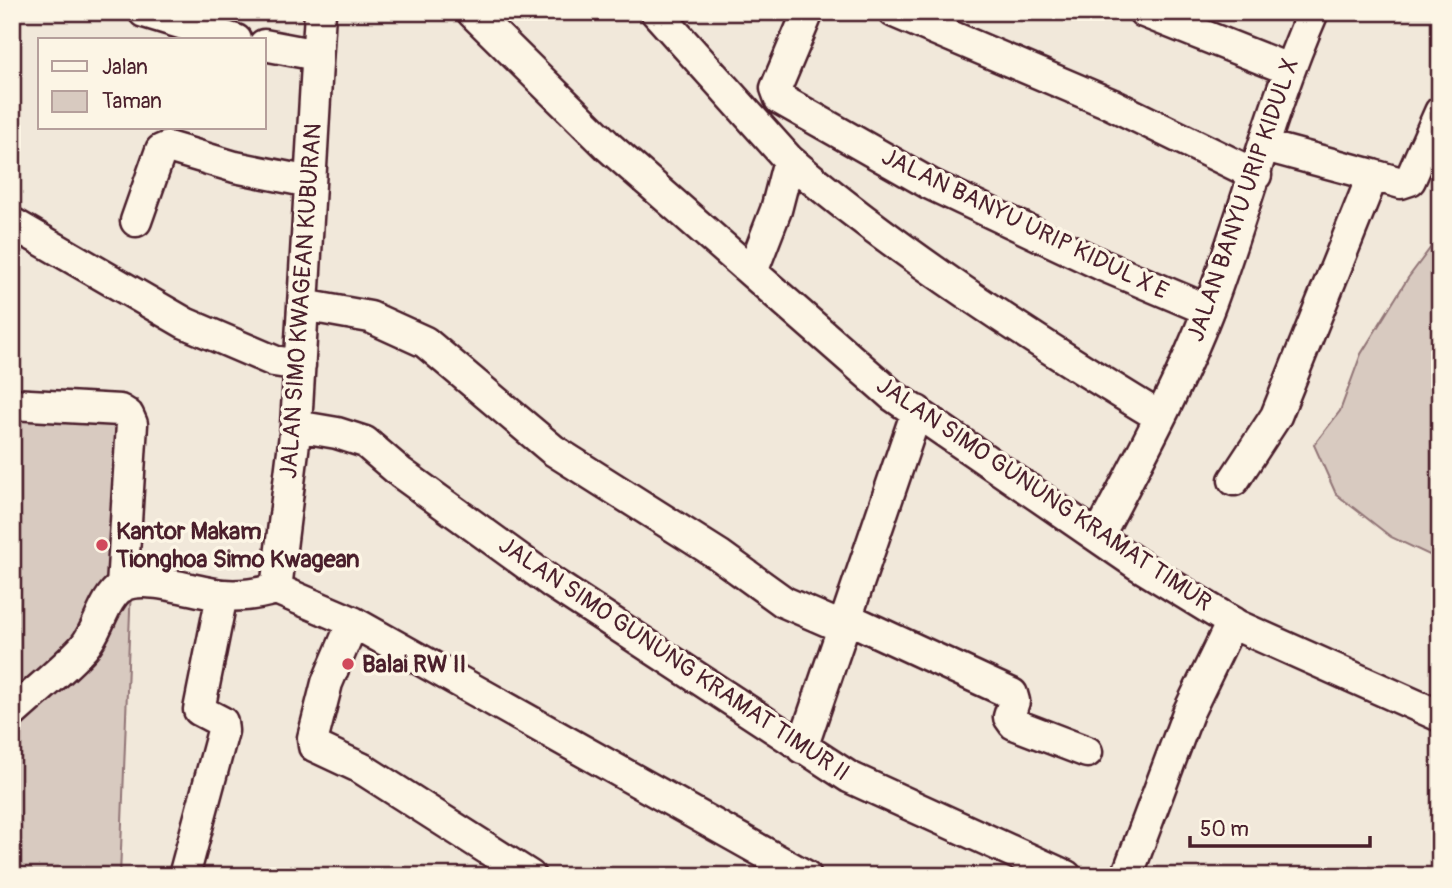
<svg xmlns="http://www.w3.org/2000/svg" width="1452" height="888" viewBox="0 0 1452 888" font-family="Pangolin,sans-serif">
  <rect width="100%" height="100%" fill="#f1e8da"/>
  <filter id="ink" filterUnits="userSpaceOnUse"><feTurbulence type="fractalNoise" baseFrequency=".0143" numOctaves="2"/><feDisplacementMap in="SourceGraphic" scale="14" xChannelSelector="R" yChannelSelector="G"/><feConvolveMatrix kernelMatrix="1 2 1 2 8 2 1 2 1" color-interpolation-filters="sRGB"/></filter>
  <g filter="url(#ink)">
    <!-- green -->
    <path fill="#d8cac0" stroke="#917476" stroke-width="2" d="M 1440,235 L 1440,560 L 1391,537 L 1336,494 L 1314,445 L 1340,411 L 1361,354 L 1408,278 Z
      M 12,400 L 138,400 L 120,876 L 12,876 Z"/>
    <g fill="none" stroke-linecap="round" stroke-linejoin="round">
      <defs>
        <path id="minor" d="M 144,12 L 236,40
          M 472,12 L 609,147 L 893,396 L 1137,564 L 1238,626 L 1440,716
          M 656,12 L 789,160
          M 808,12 L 776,88 L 780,99 L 930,184 L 1104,266 L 1208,310
          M 894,12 L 1111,104 L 1256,175
          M 1144,12 L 1288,69
          M 264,45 L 317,55
          M 1265,146 L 1373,175
          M 136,221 L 161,150 L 168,147 L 235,167 L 310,182
          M 12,223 L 185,323 L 274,361 L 300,365
          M 752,272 L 776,210 L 789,160 C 904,257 1032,339 1160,417
          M 303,305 L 370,317 L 425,342 L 553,450 L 719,555 L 784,602 L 844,628
          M 12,404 L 120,410 L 128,415 L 132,424 L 122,587
          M 296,426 L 337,433 L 365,442 L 401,473 L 554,584 L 849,777 L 1066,876
          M 1234,480 L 1276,416 L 1373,175 L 1401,183 L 1410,180 L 1440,112
          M 1098,537 C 1137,462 1179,387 1209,308 C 1246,210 1271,108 1313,12
          M 276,589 L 353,622 L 806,876
          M 276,589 L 296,426 L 320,12
          M 847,618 L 1012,694 L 1014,701 L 1009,717 L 1014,724 L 1087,752
          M 353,622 L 327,683 L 313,738 L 314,746 L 361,768 L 530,876
          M 12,713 C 36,691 63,670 84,647 C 99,630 103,600 121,587 C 144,573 197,593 223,595 C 242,597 258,594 276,589
          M 802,748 L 917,411
          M 184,876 L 223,731 L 222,722 L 199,710 L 222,595
          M 1127,876 L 1188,713 L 1232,622"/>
      </defs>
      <!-- minor casing -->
      <use href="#minor" stroke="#4a1f2b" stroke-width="35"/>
      <!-- minor -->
      <use href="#minor" stroke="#fcf5e5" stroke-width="30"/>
    </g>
  </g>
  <!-- markers -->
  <g fill="#d1495b" stroke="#fcf5e5" stroke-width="2.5">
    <circle cx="102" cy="545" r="7"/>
    <circle cx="348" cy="664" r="7"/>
  </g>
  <g text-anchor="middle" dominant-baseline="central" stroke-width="7" stroke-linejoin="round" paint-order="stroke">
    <!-- street labels -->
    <g font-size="24" fill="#4a1f2b" stroke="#fcf5e5">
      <text transform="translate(1243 200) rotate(-71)">JALAN BANYU URIP KIDUL X</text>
      <text transform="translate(1025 224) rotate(26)">JALAN BANYU URIP KIDUL X E</text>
      <text transform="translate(301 301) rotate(-86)">JALAN SIMO KWAGEAN KUBURAN</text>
      <text transform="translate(1044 494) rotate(34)">JALAN SIMO GUNUNG KRAMAT TIMUR</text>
      <text transform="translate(674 659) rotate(34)">JALAN SIMO GUNUNG KRAMAT TIMUR II</text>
    </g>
    <!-- poi labels -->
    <g font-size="24" font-weight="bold" fill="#4a1f2b" stroke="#fcf5e5" text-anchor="start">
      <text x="116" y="531">Kantor Makam<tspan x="116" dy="28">Tionghoa Simo Kwagean</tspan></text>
      <text x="362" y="664">Balai RW II</text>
    </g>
  </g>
  <!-- margin -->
  <rect width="1452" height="888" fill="none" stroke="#fcf5e5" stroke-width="42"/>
  <rect x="21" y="21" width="1410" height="846" fill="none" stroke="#4a1f2b" stroke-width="2.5" filter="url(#ink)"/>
  <!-- legend -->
  <rect x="38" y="38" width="228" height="91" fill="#fcf5e5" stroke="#b59f9b" stroke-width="2"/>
  <rect x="52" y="61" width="35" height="10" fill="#fcf5e5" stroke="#b59f9b" stroke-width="2"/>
  <text x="102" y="74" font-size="21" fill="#4a1f2b">Jalan</text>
  <rect x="52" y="91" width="35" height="21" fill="#d8cac0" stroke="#b59f9b" stroke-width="2"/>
  <text x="102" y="108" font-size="21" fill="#4a1f2b">Taman</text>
  <!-- scale -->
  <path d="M1190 836v10h180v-10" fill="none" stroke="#4a1f2b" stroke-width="3.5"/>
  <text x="1200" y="836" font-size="21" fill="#4a1f2b" stroke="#fcf5e5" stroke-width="5" paint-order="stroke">50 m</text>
</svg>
